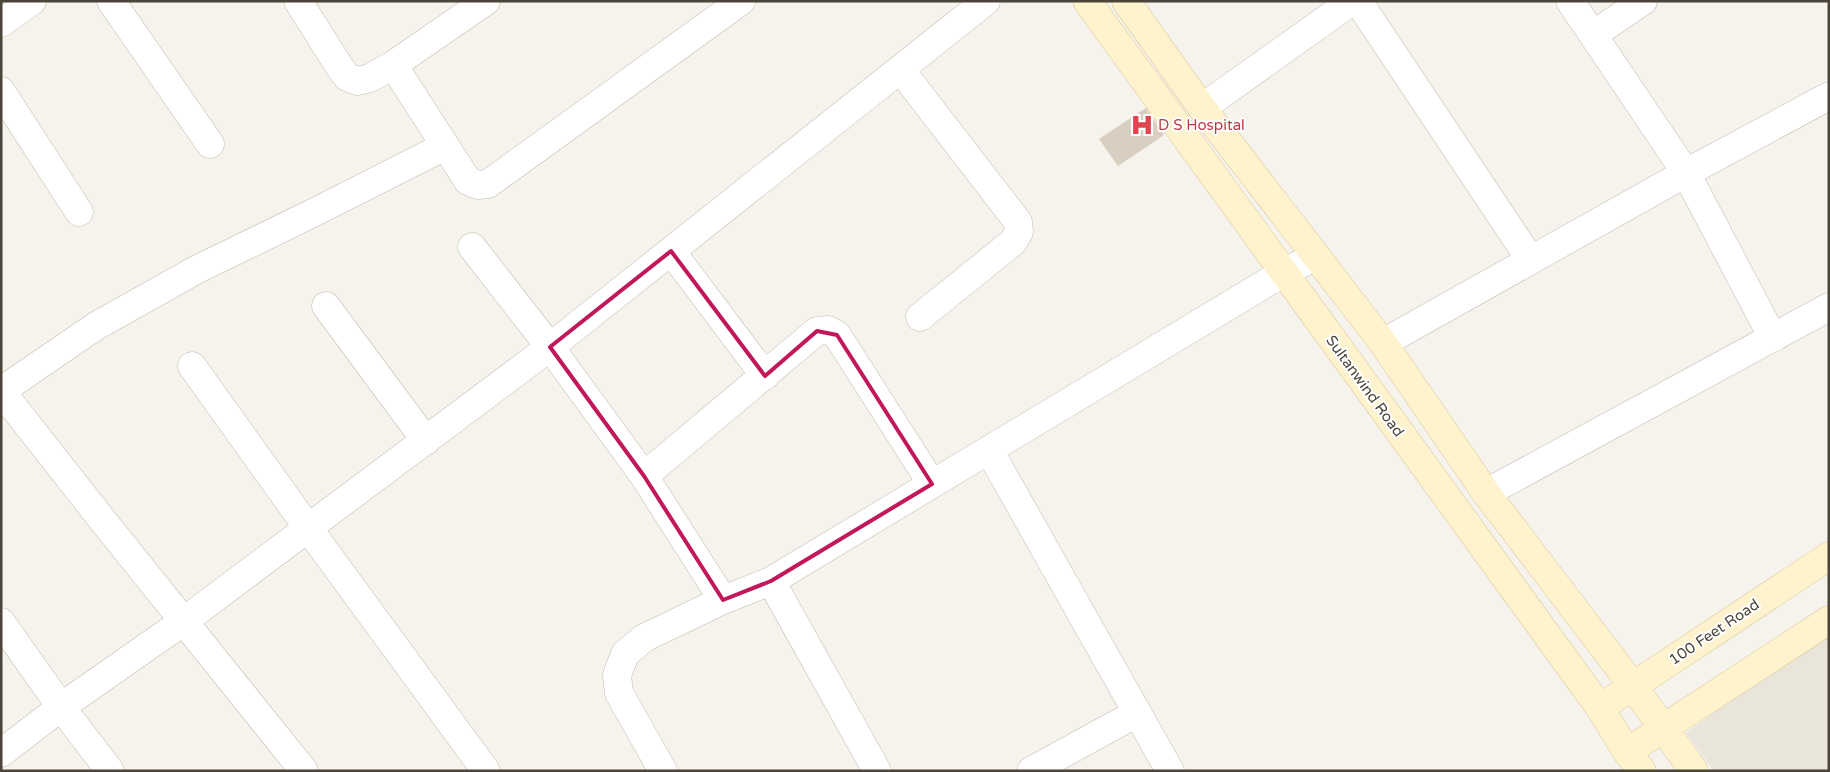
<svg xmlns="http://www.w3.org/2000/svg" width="1830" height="772" viewBox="0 0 1830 772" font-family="'Varela Round',sans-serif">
  <rect width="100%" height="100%" fill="#f6f3ec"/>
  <!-- residential -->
  <path fill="#eae5da" d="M 1829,628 L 1829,771 L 1714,771 L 1686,733 Z"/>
  <!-- building -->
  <path fill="#d8cfc1" d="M 1146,108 L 1164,135 L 1118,166 L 1099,139 Z"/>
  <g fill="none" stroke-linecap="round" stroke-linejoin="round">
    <defs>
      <path id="minor" d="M 111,1 L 210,144
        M 298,1 L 339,66 L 347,77 L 358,81 L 370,78 L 393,65
        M 486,1 L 393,65 L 468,181 L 478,185 L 488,184 L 741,1
        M 1358,1 L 1530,259
        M 1570,1 L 1686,173 L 1773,338
        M 1,23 L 32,1
        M 1593,35 L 1643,1
        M 900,69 L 1018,222 L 1019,232 L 1013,242 L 920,317
        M 1,91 L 79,212
        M 1202,108 L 1352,1
        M 472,247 L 550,347 L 986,1
        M 671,251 L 765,376
        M 326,306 L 426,441
        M 1383,343 L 1686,173 L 1829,96
        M 192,366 L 308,528 L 486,771
        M 1,391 L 96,326 L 196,270 L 317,211 L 445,146
        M 1,391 L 104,522 L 304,771
        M 989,450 L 1170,771
        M 644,476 L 817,331 L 828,330 L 837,335 L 932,484
        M 1486,493 L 1829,307
        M 771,581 L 877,771
        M 1,622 L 61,707 L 110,771
        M 1,753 L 61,707 L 184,621 L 550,347 L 644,476 L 723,600
        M 663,771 L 619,693 L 617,675 L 625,654 L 644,638 L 723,600 L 771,581 L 1283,273 L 1316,256
        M 1031,771 L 1137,713"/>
      <path id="secondary" d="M 1087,1 L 1600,708 L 1627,752 L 1642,771
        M 1126,1 L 1202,108 L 1383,343 L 1486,493 L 1633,686 L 1694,771
        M 1600,708 L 1829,556
        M 1627,752 L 1829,620"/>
    </defs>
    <!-- minor casing -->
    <use href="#minor" stroke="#c2bbae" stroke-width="29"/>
    <!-- secondary casing -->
    <use href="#secondary" stroke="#d6c79b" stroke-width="29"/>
    <!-- minor -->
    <use href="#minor" stroke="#fff" stroke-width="28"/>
    <!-- secondary -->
    <use href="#secondary" stroke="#fff3cd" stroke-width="28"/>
  </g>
  <!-- marked area -->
  <path fill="none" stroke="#c2185b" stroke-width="4" stroke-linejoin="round" d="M 671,251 L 765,376 L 817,331 L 837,335 L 932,484 L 771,581 L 723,600 L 644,476 L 550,347 Z"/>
  <!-- icons -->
  <defs>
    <symbol id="hospital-bare" viewBox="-9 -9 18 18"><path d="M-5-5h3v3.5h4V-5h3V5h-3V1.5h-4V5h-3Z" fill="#e0444e" stroke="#fff" stroke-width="2.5" paint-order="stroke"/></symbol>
  </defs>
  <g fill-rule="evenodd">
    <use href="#hospital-bare" x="1126" y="109" width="32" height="32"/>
  </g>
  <g text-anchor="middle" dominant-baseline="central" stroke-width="4" stroke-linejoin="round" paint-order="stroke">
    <!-- health labels -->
    <g font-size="15" fill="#be3a42" stroke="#fff" text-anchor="start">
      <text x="1158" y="125">D S Hospital</text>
    </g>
    <!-- street labels -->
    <g font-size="15" fill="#4b4439" stroke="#fff">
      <text transform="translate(1365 386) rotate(54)">Sultanwind Road</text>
      <text transform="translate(1714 632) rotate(-34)">100 Feet Road</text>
    </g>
  </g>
  <!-- border -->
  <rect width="1830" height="772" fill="none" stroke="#4b4439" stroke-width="5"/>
</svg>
